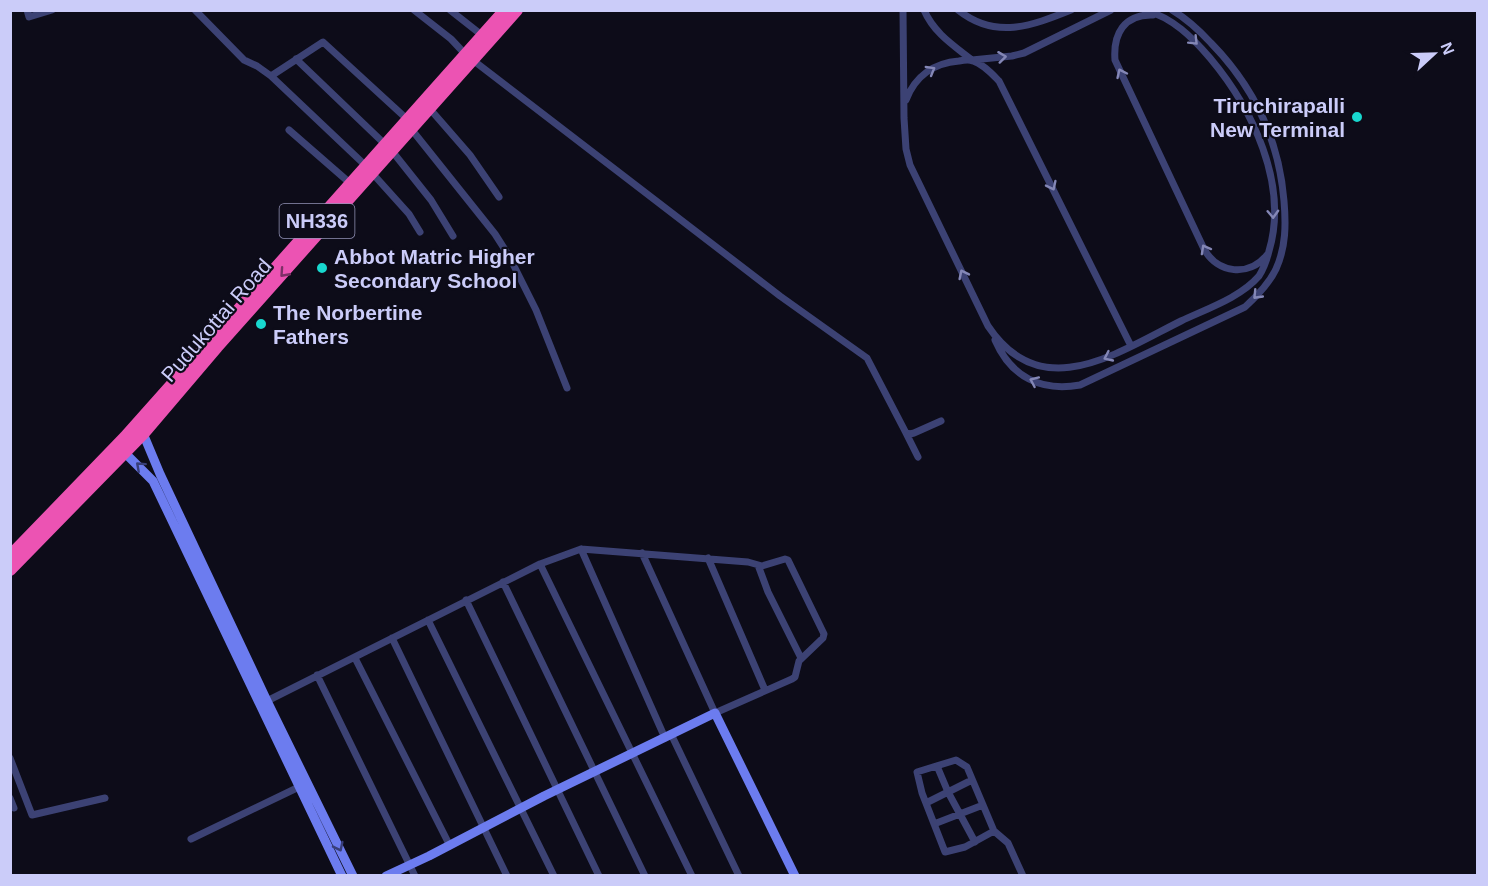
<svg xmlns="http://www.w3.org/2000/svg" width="1488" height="886" viewBox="0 0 1488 886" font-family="Helvetica,sans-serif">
  <rect width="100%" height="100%" fill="#0d0c19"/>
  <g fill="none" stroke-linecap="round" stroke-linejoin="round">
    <!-- street -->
    <path stroke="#3c4274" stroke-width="7" d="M 27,10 L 29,17 L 52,10
      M 195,10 L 244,60 L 257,66 L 271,76 L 366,166
      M 414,10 L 451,39 L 466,55
      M 450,10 L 483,36
      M 903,10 L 904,118 L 906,149 L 910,165 L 988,326 C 1041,406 1117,353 1181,321 C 1206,309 1240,298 1259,276 C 1264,268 1267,259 1269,251 C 1289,184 1252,108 1210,58 C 1192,37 1173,18 1145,10
      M 924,10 C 934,33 953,45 972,60 L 1012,56 L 1024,53 L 1111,10
      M 958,10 C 996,40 1031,26 1071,10
      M 1153,15 C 1124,14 1113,34 1115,60 L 1204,249 C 1218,274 1249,277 1267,255
      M 296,59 L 392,151 L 431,200 L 453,236
      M 474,61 L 780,296 L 867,358 L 906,433 L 910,434 L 914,433 L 941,421
      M 271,76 L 323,42 L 408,120
      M 906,100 C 915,76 934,63 959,61 C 964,60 969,59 973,61 C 983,64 992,74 999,81 L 1131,346
      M 430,109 L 470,155 L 499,197
      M 289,130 L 351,184
      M 412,130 L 495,234 L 509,256 L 536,310 L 567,388
      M 373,174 L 409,214 L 420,232
      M 995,340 C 1011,377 1041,392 1080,385 L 1245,307 C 1257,296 1269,284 1276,269 C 1286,247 1286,224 1284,201 C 1279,139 1254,87 1211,43 C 1199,30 1187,19 1172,10
      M 906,433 L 918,457
      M 581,549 L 665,738
      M 708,558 L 765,690
      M 540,564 L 692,876
      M 758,565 L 768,592 L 801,658
      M 503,582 L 645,876
      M 466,600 L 599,876
      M 428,620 L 554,876
      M 392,638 L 507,876
      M 355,658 L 450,846
      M 317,675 L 415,876
      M 267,701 L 540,564 L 581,549 L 748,562 L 762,566 L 785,559 L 788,560 L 824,634 L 823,638 L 799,661 L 795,677 L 792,679 L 715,713 L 642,553
      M 671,734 L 739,876
      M 10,758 L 32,815 L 105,798
      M 937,766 L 948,792 L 975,842
      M 10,798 L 14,808
      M 926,803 L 972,780
      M 934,824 L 983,805
      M 994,831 L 965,847 L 945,852 L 922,793 L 917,772 L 956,760 L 967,767 L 994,831 L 1008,843 L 1023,876
      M 191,839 L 299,787"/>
    <!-- secondary -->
    <path stroke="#6c7cef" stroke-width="9" d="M 142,431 L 160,474 L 267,701 L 353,876
      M 121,449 L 153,481 L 342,876
      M 386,876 L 429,856 L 544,796 L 715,713 L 795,876"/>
    <!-- highway -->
    <path stroke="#ec53b3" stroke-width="12" d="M 10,556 L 125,437 L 505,10
      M 10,570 L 143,434 L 217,347 L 517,10"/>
  </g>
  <!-- one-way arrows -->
  <defs><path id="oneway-chevron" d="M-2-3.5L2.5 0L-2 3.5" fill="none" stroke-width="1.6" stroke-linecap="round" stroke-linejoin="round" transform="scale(1.5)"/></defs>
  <g stroke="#8487b6">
    <use href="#oneway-chevron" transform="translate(1194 41) rotate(45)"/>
    <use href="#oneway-chevron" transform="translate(1002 57) rotate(-7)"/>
    <use href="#oneway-chevron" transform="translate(931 70) rotate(-30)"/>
    <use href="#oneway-chevron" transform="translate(1121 73) rotate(-115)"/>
    <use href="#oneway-chevron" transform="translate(1052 186) rotate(64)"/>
    <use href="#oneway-chevron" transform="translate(1273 214) rotate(88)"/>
    <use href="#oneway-chevron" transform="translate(1205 249) rotate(-119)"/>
    <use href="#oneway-chevron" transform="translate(963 274) rotate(-116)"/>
    <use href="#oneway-chevron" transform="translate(1257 295) rotate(134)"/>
    <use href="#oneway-chevron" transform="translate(1108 357) rotate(155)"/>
    <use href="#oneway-chevron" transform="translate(1034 381) rotate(-156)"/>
  </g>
  <use stroke="#7c3066" href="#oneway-chevron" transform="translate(284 273) rotate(132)"/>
  <g stroke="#383e79">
    <use href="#oneway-chevron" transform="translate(140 466) rotate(-138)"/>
    <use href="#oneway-chevron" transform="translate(339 847) rotate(64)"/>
  </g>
  <!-- markers -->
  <g fill="#18d8cf" stroke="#0d0c19" stroke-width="2">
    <circle cx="1357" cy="117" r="6"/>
    <circle cx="322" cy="268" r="6"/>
    <circle cx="261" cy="324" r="6"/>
  </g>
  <g text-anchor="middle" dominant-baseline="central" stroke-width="4.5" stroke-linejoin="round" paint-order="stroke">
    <!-- shield labels -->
    <rect fill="#0d0c19" stroke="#9292b6" stroke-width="1.5" x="279.5" y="204" width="75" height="34" rx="4.5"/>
    <g font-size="20" font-weight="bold" fill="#cbccf9">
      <text x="317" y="221">NH336</text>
    </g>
    <!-- poi labels -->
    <g font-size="21" font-weight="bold" fill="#cbccf9" stroke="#0d0c19" text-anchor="start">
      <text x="1345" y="105" text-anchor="end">Tiruchirapalli<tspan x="1345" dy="24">New Terminal</tspan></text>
      <text x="334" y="256">Abbot Matric Higher<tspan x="334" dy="24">Secondary School</tspan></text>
      <text x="273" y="312">The Norbertine<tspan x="273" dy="24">Fathers</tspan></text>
    </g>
    <!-- street labels -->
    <g font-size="21" fill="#cbccf9" stroke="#0d0c19">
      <text transform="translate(216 320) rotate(-49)">Pudukottai Road</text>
    </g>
  </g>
  <!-- border -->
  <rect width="1488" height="886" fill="none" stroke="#cbccf9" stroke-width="24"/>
  <!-- north arrow -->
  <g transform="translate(1434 54) rotate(68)" stroke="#0d0c19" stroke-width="4.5" paint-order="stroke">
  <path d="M0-4.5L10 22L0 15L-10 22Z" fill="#cbccf9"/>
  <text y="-9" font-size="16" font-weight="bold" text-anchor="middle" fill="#cbccf9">N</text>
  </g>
</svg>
